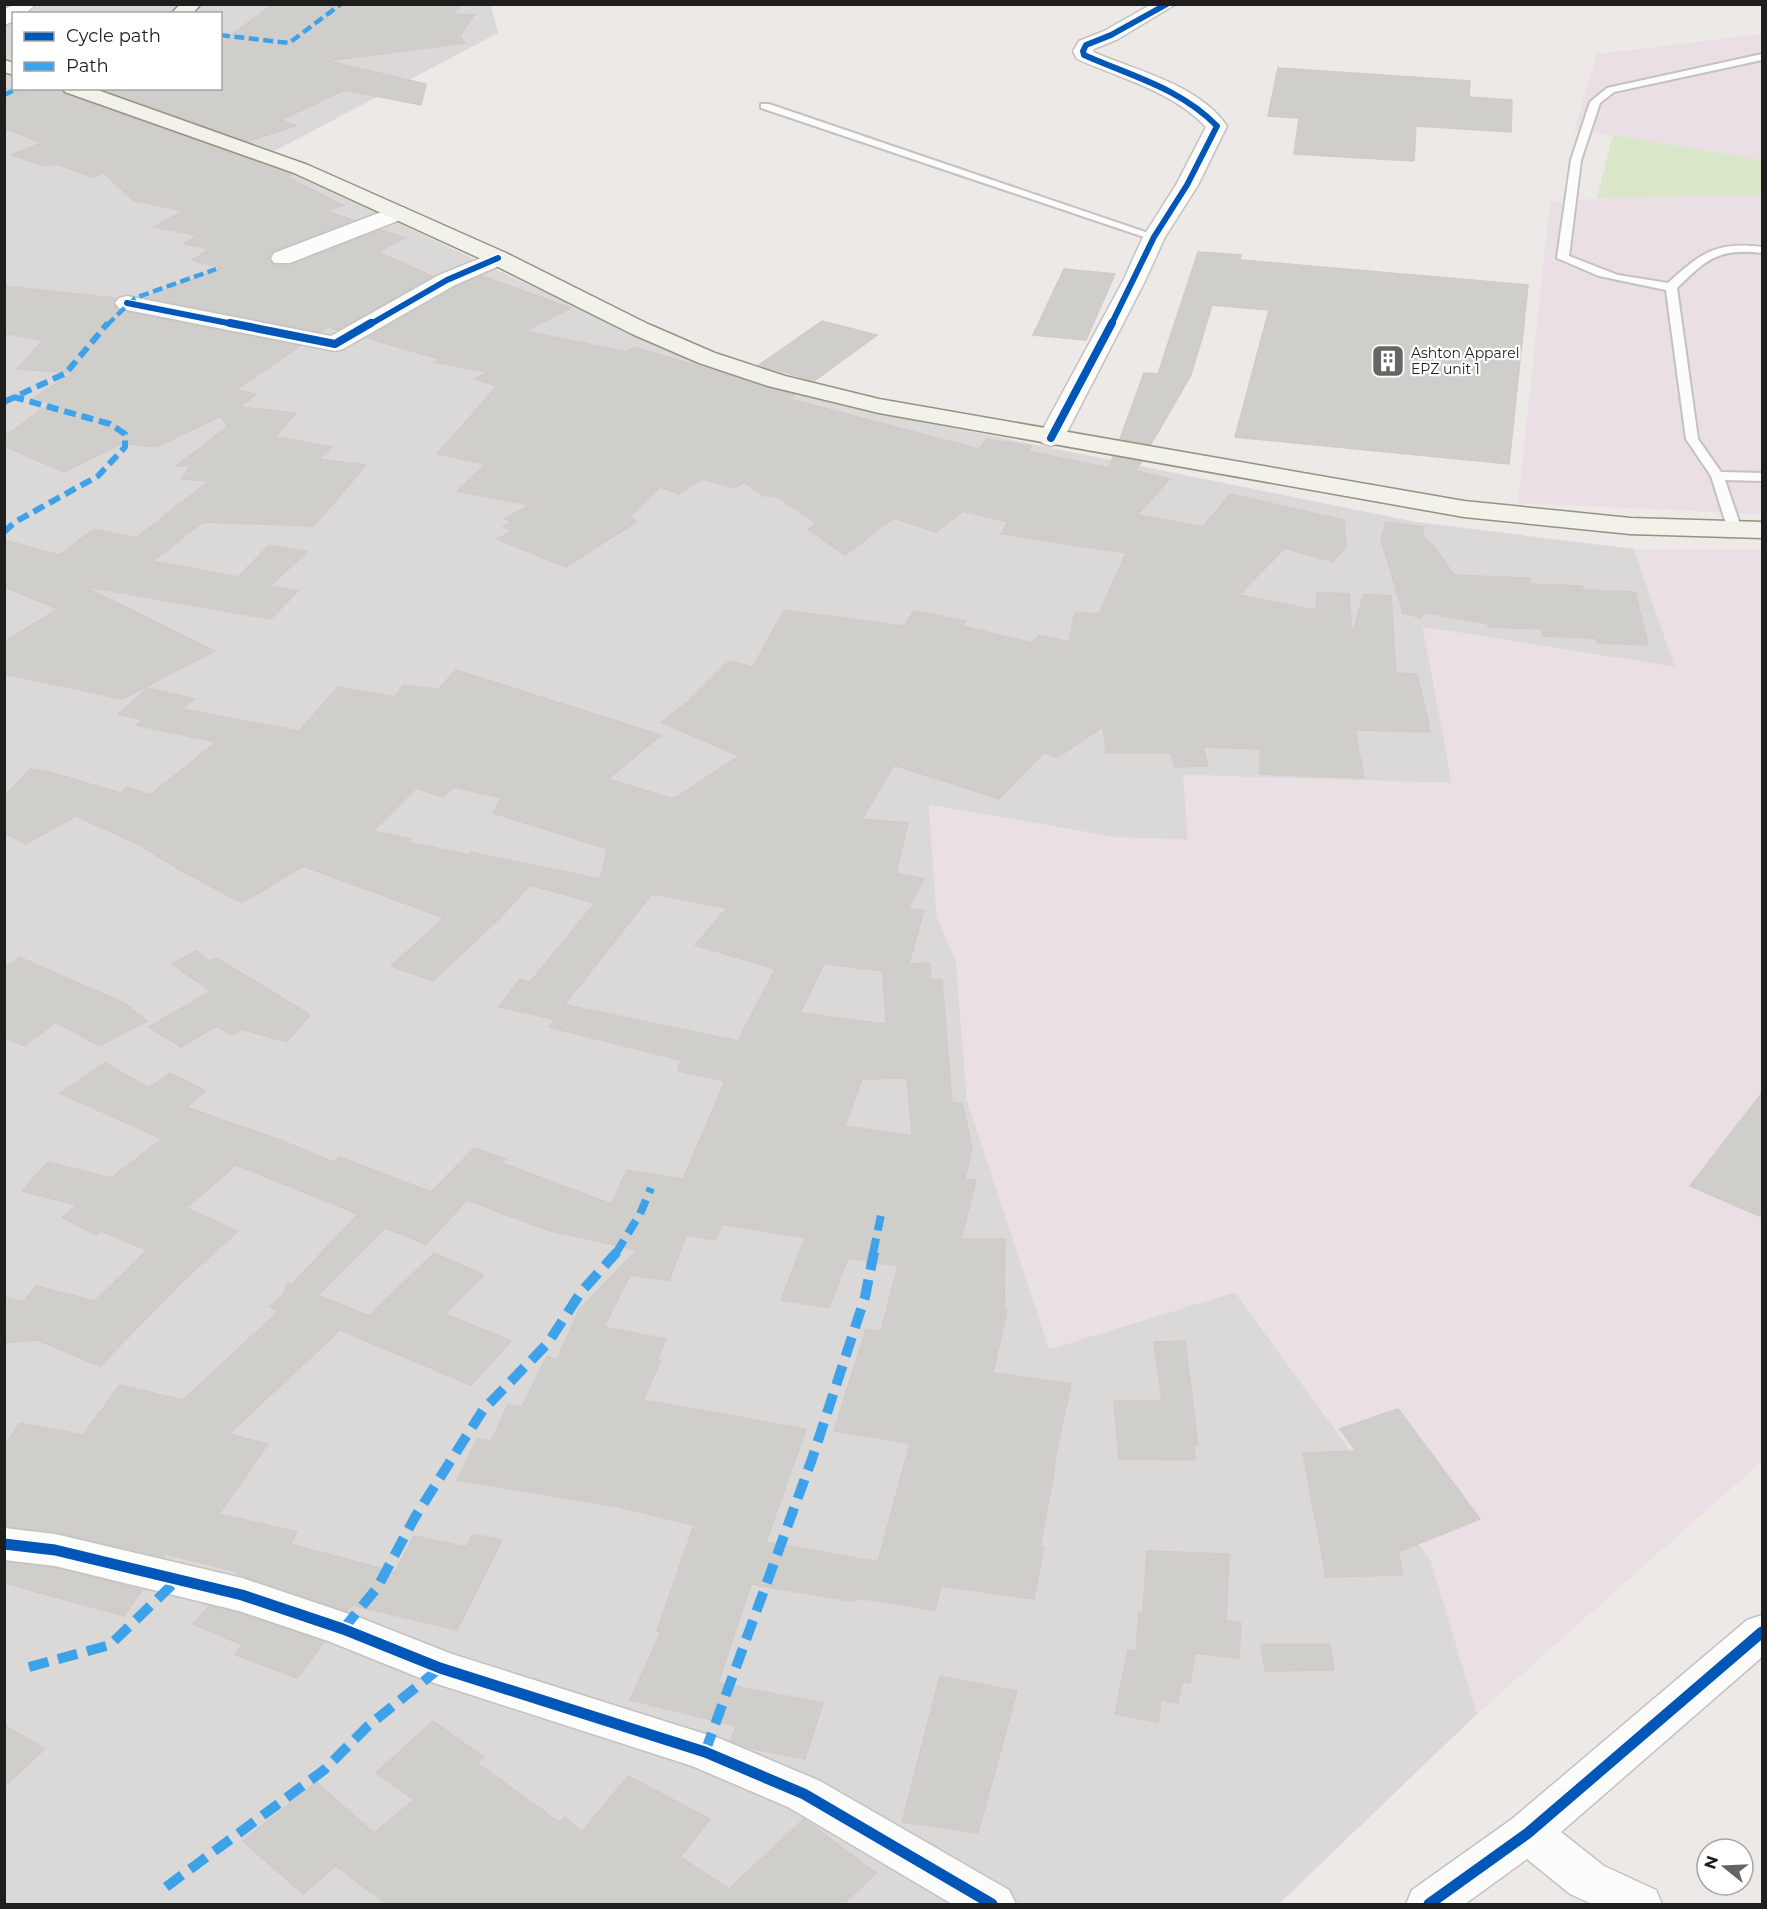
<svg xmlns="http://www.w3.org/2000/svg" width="1767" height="1909" viewBox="0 0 1767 1909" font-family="Montserrat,sans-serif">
  <rect width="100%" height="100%" fill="#ece9e6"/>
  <!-- residential -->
  <path fill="#dbd9d8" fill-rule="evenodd" d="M 5,5 L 491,5 L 498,33 L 288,144 L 256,159 L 307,179 L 522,282 L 719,368 L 831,403 L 1416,522 L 1634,549 L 1675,667 L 1423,627 L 1452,783 L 1184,775 L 1188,840 L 1115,837 L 929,805 L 937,918 L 956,960 L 967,1100 L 1050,1349 L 1235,1292 L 1431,1561 L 1477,1714 L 1279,1904 L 5,1904 ZM 14,14 L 220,14 L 220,88 L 14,88 Z"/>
  <!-- industrial -->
  <path fill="#e9dfe5" d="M 1762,34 L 1762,160 L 1613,135 L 1574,131 L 1597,54 Z
    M 1657,195 L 1762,195 L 1762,514 L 1518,503 L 1550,202 Z
    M 1634,549 L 1762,550 L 1762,1461 L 1477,1714 L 1431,1561 L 1236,1292 L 1049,1349 L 967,1100 L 956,960 L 937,918 L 929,805 L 1115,837 L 1188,840 L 1183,775 L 1452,783 L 1423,627 L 1675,667 Z"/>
  <!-- grass -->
  <path fill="#d9e6c7" d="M 1613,135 L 1762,160 L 1762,195 L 1597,198 Z"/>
  <!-- building -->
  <path fill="#d0cecb" stroke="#cfcbc8" stroke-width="1.5" fill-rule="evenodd" d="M 274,4 L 460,4 L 453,14 L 474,15 L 460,36 L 465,43 L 327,61 L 426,84 L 421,105 L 344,90 L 281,120 L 296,126 L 248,141 L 100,88 L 220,88 L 220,43 Z
    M 1278,68 L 1470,81 L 1469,97 L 1512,100 L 1511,132 L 1416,126 L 1414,161 L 1294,154 L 1299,118 L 1268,116 Z
    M 4,88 L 60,88 L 64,94 L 291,175 L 286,177 L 343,205 L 325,211 L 353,220 L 273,251 L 269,259 L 274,265 L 291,265 L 381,230 L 406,238 L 377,252 L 433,276 L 338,330 L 328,327 L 321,332 L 146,297 L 221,268 L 192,260 L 210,249 L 184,244 L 197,235 L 153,227 L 184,211 L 133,200 L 104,173 L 93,177 L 56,164 L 45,166 L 11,155 L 42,143 L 4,128 Z
    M 1198,252 L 1241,255 L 1240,260 L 1528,285 L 1509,464 L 1235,437 L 1269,310 L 1212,305 L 1191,375 L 1151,444 L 1120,439 L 1144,373 L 1158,374 Z
    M 1064,269 L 1115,274 L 1086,340 L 1033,335 Z
    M 482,276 L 571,308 L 525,331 L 626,352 L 634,347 L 795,395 L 789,399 L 979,449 L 987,439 L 1031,446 L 1028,451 L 1109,468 L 1113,457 L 1141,462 L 1136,471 L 1170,479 L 1137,515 L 1203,527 L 1230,494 L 1344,520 L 1346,546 L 1333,562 L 1285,548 L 1239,595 L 1316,610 L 1317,592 L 1349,594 L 1352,635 L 1364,594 L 1391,596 L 1396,673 L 1417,674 L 1427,716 L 1430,732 L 1355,730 L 1364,778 L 1260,774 L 1260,749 L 1203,747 L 1208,766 L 1175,767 L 1171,753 L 1106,753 L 1103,727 L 1057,758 L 1044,752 L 999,799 L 894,765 L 862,819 L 908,823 L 896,873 L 924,879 L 908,909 L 924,910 L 909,964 L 930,963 L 931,980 L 942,980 L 952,1103 L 962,1103 L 972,1147 L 965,1179 L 976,1180 L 961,1239 L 1005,1239 L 1004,1310 L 1007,1310 L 993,1373 L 1071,1384 L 1053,1468 L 1055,1468 L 1040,1546 L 1044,1547 L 1034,1599 L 941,1586 L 935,1610 L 857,1598 L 856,1602 L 751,1584 L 718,1683 L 823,1703 L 805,1759 L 748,1748 L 731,1741 L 736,1726 L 630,1700 L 661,1632 L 657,1631 L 694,1525 L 614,1506 L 457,1480 L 477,1439 L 491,1441 L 508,1405 L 522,1407 L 547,1356 L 557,1360 L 579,1310 L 637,1250 L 547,1230 L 467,1200 L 426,1244 L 385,1228 L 318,1295 L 369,1316 L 434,1253 L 484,1275 L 445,1314 L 511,1341 L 471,1385 L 340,1330 L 229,1434 L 268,1444 L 219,1514 L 297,1532 L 290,1544 L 395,1572 L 414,1536 L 466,1547 L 473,1534 L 502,1540 L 457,1630 L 351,1605 L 347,1611 L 236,1574 L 238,1572 L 166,1554 L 164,1557 L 56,1532 L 4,1526 L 4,1446 L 20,1423 L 83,1435 L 120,1385 L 183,1400 L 279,1311 L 270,1307 L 284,1293 L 288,1283 L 291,1285 L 358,1214 L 236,1165 L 186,1208 L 238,1231 L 183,1281 L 100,1366 L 37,1340 L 4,1343 L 4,1297 L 23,1302 L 36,1286 L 95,1301 L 147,1250 L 101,1231 L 96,1235 L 62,1217 L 77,1205 L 22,1191 L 48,1162 L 111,1178 L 162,1139 L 60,1093 L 105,1063 L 149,1088 L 170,1073 L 206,1091 L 186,1107 L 280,1140 L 334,1162 L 340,1157 L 431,1192 L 474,1148 L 506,1159 L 502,1163 L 611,1204 L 627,1170 L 683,1179 L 725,1081 L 678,1071 L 681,1060 L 549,1027 L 566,1005 L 738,1041 L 775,969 L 695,945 L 727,908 L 652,894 L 553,1019 L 499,1007 L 520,979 L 530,982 L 595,903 L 530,885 L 500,918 L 433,981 L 391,966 L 444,918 L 303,866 L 242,903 L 180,870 L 140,845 L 76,816 L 26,844 L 4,833 L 4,797 L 30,769 L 50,772 L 120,793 L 128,787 L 150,795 L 216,742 L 136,725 L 142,720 L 118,714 L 148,688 L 194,699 L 182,709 L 299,731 L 338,687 L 395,697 L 403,685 L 438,689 L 456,670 L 661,735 L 608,779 L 670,798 L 677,797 L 739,756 L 661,722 L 689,701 L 729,661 L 753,667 L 784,610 L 904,626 L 914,611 L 966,621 L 962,626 L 1033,643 L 1039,635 L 1069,642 L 1075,612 L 1099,614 L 1126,553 L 1001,534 L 1008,522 L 963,511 L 936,532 L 894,518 L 845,555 L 808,529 L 816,523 L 776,496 L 764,496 L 744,482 L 735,488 L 702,479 L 679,494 L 660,487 L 630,516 L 636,522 L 566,567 L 497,539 L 512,531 L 503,527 L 512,522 L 504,519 L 531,505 L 457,491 L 486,464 L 437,454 L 497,386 L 475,379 L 488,372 L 435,362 L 439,359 L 367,338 L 456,287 ZM 455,787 L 501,798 L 493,813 L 608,849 L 600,879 L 471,852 L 469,855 L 408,842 L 411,839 L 373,831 L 416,788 L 443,797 ZM 824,964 L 883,971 L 886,1024 L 800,1013 ZM 907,1078 L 912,1136 L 845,1126 L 862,1079 ZM 722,1224 L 805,1238 L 781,1300 L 829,1308 L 848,1258 L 898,1266 L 881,1331 L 866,1329 L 834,1431 L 910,1443 L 878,1562 L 766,1542 L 806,1429 L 643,1400 L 661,1360 L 657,1360 L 666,1339 L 604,1327 L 630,1275 L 669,1281 L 686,1235 L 716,1240 Z
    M 4,286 L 116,298 L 113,303 L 118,310 L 300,346 L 236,390 L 256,394 L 240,407 L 296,413 L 275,437 L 332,447 L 319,459 L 366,465 L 314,526 L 203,522 L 153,561 L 238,577 L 269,545 L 307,552 L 270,586 L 298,591 L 271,619 L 83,586 L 214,651 L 123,699 L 4,674 L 4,642 L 58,609 L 4,587 L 4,540 L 59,555 L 94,529 L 136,538 L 209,481 L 181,479 L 190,466 L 176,466 L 227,427 L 221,416 L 156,447 L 123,443 L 64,472 L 4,446 L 4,437 L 51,403 L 33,398 L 73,373 L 17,369 L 43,340 L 4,333 Z
    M 822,321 L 877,335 L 814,381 L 759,365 Z
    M 1386,522 L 1424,527 L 1422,536 L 1434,546 L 1454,575 L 1529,578 L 1530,584 L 1582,586 L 1583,590 L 1635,592 L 1648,645 L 1597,643 L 1596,638 L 1543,636 L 1542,629 L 1488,627 L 1488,624 L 1423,612 L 1421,618 L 1403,613 L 1381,539 Z
    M 197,951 L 210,961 L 217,958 L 310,1015 L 287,1042 L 241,1029 L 232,1035 L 216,1026 L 181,1047 L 149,1027 L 211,991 L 172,964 Z
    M 19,957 L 124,1003 L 147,1021 L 99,1046 L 56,1022 L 25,1046 L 4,1037 L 4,969 Z
    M 1762,1093 L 1762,1217 L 1690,1186 Z
    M 1185,1341 L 1198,1445 L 1194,1445 L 1195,1460 L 1119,1459 L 1114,1401 L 1162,1401 L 1154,1342 Z
    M 1398,1409 L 1480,1519 L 1398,1552 L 1403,1575 L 1326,1577 L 1303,1453 L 1356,1451 L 1340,1429 Z
    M 1147,1551 L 1229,1554 L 1226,1621 L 1241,1623 L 1239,1658 L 1195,1653 L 1190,1683 L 1182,1682 L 1178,1703 L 1161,1700 L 1158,1722 L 1115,1714 L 1128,1650 L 1136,1651 L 1139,1612 L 1143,1612 Z
    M 4,1562 L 55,1568 L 142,1590 L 124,1616 L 4,1583 Z
    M 209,1606 L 238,1613 L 324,1642 L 297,1678 L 235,1655 L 242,1645 L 193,1624 Z
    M 1261,1644 L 1330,1644 L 1334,1670 L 1265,1671 Z
    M 940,1676 L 1017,1691 L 978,1833 L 902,1822 Z
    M 433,1721 L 484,1757 L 477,1763 L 559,1822 L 565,1817 L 582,1832 L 628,1776 L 710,1819 L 680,1857 L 729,1889 L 804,1819 L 876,1873 L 842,1905 L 387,1905 L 336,1866 L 303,1894 L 243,1841 L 316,1782 L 374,1833 L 414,1800 L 376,1773 Z
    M 4,1725 L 45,1749 L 4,1787 Z"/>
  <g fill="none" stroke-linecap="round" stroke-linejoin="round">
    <defs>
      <path id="lane" d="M 1762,54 L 1762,60 L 1614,92 L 1600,103 L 1581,160 L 1569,256 L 1618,275 L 1668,283 C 1701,253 1716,241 1762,247 L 1762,253 C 1718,248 1707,259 1677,288 L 1698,439 L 1721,472 L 1762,473 L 1762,481 L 1725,480 L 1742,530 L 1735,534 L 1728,530 L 1711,476 L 1686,439 L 1666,290 L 1599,276 L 1557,258 L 1571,160 L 1590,102 L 1607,88 Z
        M 761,104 L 769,104 L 1160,237 L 1150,239 L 761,108 Z"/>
      <path id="street" d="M 14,4 L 36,4 L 25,14 L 14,14 L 14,21 L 4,25 L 4,10 Z
        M 1152,4 L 1176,4 L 1118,39 L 1094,49 L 1093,52 C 1137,71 1198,84 1227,126 L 1198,185 L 1165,237 L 1145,281 L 1064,438 L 1060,443 L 1051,446 L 1042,443 L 1038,438 L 1123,281 L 1143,237 L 1176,185 L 1206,127 C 1172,91 1122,79 1077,59 L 1073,51 L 1079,41 L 1104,31 Z
        M 397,206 L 405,208 L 408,213 L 405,218 L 290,263 L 274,263 L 271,258 L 274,253 Z
        M 498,251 L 506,253 L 509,258 L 506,263 L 455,285 L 343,349 L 335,351 L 127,310 L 119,308 L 115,303 L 119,298 L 127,296 L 331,336 L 439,275 Z
        M 4,1528 L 55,1534 L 242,1578 L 358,1617 L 452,1654 L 721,1739 L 820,1781 L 1009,1890 L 1016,1904 L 952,1904 L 788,1807 L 692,1766 L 425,1680 L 328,1641 L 239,1611 L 55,1566 L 4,1560 Z
        M 1762,1615 L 1762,1657 L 1561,1832 L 1604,1866 L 1656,1890 L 1662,1904 L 1592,1904 L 1570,1894 L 1527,1859 L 1465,1904 L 1406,1904 L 1412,1890 L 1512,1819 L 1747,1620 Z"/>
      <path id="secondary" d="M 180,4 L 201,4 L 192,14 L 171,14 Z
        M 4,60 L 14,63 L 14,75 L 4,72 Z
        M 62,88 L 92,88 L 308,165 L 506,253 L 648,324 L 715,353 L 785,376 L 879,399 L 1464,501 L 1630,518 L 1762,522 L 1762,538 L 1630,534 L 1464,517 L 879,413 L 768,386 L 699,363 L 632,334 L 490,263 L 294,173 L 65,92 Z"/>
    </defs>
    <!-- lane casing -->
    <use href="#lane" stroke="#c3c2c1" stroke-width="4"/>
    <!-- street casing -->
    <use href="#street" stroke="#c3c2c1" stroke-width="3"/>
    <!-- secondary casing -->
    <use href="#secondary" stroke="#939380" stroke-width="3"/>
    <!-- lane -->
    <use href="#lane" fill="#fcfcfb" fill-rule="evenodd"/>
    <!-- street -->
    <use href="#street" fill="#fcfcfb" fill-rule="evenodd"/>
    <!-- secondary -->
    <use href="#secondary" fill="#f2f2ea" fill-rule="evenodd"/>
    <!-- quiet-far3 -->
    <path stroke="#3da2ea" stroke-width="4.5" stroke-dasharray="10 4.5" stroke-linecap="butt" d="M 220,35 L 289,43 L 341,4
      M 4,95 L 19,88
      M 107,325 L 135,298 L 216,269"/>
    <!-- quiet-far2 -->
    <path stroke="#3da2ea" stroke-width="6" stroke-dasharray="12 6" stroke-linecap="butt" d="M 4,402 L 66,373 L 108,323
      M 4,532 L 15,522 L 98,476 L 125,447 L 125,434 L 110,424 L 14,397"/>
    <!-- quiet-far1 -->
    <path stroke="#3da2ea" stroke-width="8" stroke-dasharray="15 8" stroke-linecap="butt" d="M 616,1253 L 640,1214 L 651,1188
      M 873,1253 L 881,1215"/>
    <!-- quiet -->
    <path stroke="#3da2ea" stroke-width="10" stroke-dasharray="20 10" stroke-linecap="butt" d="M 343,1629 L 377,1588 L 415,1517 L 483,1410 L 548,1343 L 581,1292 L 617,1252
      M 29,1667 L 110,1645 L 178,1579
      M 705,1752 L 812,1459 L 865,1297 L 874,1252
      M 166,1887 L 324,1770 L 368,1726 L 440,1668"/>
    <defs>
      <path id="cycleway-far2" d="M 127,303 L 238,325
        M 369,325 L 447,280 L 498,258
        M 1111,325 L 1154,237 L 1187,185 L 1217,126 C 1180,88 1131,76 1084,55 L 1083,51 L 1086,45 L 1111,35 L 1167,4"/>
      <path id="cycleway-far1" d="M 230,323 L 335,344 L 371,323
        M 1051,438 L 1112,323"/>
      <path id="cycleway" d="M 4,1544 L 55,1550 L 242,1595 L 343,1629 L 440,1668 L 705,1752 L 804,1794 L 992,1904
        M 1429,1904 L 1528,1833 L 1762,1632"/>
    </defs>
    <!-- cycleway-far2 casing -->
    <use href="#cycleway-far2" stroke="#fff" stroke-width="8"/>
    <!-- cycleway-far1 casing -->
    <use href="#cycleway-far1" stroke="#fff" stroke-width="10"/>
    <!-- cycleway casing -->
    <use href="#cycleway" stroke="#fff" stroke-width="15"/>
    <!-- cycleway-far2 -->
    <use href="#cycleway-far2" stroke="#0057b8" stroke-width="6"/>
    <!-- cycleway-far1 -->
    <use href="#cycleway-far1" stroke="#0057b8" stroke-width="8"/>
    <!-- cycleway -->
    <use href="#cycleway" stroke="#0057b8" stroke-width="11"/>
  </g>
  <!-- icons -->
  <defs>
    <symbol id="building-square" viewBox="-11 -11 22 22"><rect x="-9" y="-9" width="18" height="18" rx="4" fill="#666564" stroke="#fff"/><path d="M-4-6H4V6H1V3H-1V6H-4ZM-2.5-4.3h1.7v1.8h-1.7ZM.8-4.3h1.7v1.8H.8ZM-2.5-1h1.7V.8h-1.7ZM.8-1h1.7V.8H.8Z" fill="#fff"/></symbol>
  </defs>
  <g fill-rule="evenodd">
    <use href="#building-square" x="1369" y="342" width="38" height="38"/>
  </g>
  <g text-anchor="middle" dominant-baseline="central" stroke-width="4.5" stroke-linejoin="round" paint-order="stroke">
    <!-- far-poi labels -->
    <g font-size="14" fill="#1e1e1e" stroke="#fff" text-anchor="start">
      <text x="1411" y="353">Ashton Apparel<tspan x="1411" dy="16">EPZ unit 1</tspan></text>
    </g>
  </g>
  <!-- border -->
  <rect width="1767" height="1909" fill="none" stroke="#1e1e1e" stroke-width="12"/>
  <!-- legend -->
  <rect x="12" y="12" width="210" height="78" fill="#ffffff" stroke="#a5a5a5" stroke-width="1.5"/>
  <rect x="24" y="32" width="30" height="9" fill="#0057b8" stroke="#a5a5a5" stroke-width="1.5"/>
  <text x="66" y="42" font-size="18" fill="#1e1e1e">Cycle path</text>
  <rect x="24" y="62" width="30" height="9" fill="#3da2ea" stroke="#a5a5a5" stroke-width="1.5"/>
  <text x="66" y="72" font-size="18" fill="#1e1e1e">Path</text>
  <!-- north arrow -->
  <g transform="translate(1725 1867) rotate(288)"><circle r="28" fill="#ffffff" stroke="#a5a5a5" stroke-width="1.5"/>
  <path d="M0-4.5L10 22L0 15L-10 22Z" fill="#666564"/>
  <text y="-9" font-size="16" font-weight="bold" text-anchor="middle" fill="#1e1e1e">N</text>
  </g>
</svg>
